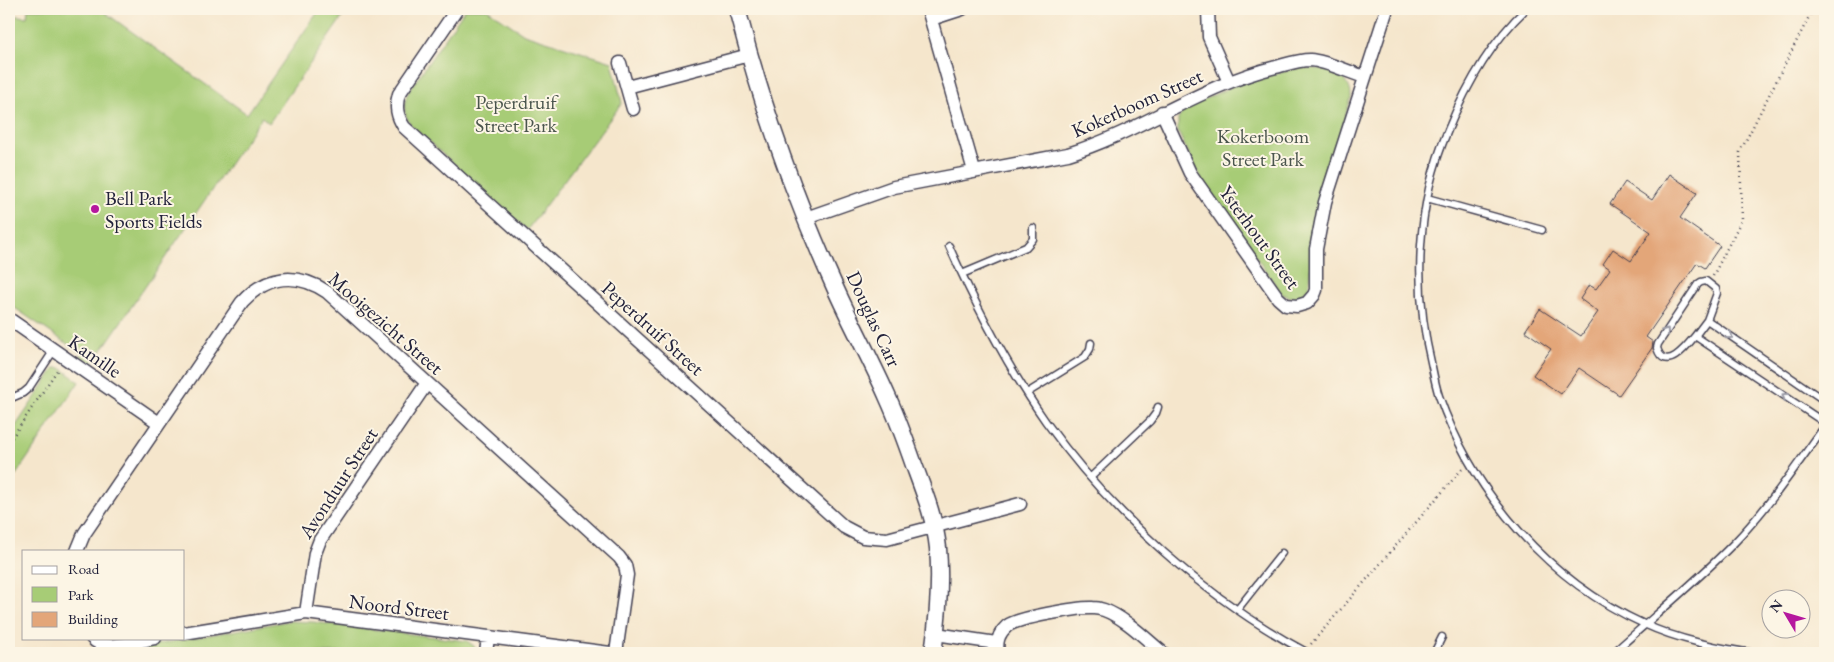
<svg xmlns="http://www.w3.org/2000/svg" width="1834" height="662" viewBox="0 0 1834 662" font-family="'EB Garamond',serif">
  <rect width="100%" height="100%" fill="#fcf5e5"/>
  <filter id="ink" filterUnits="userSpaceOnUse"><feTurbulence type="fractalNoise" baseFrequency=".02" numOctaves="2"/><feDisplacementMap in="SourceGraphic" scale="10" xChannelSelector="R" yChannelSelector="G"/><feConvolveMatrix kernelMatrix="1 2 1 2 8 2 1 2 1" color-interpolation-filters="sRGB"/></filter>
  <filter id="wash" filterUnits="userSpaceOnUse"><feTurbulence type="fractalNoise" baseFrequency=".0096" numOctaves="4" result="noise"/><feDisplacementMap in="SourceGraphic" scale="20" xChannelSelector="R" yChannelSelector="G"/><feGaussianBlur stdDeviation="1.12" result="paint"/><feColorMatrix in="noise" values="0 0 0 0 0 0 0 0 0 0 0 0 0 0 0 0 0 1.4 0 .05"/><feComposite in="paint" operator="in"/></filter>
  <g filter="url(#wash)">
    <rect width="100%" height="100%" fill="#f5e6cc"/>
    <!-- green -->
    <path fill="#a7cc76" stroke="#647758" d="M 28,9 L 100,9 L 247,114 L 320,9 L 348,9 L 269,123 L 262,117 L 92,364 L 80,356 L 82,354 L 9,304 L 9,15 L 27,17 Z
      M 465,9 L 487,9 L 524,34 L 612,62 L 622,103 L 527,230 L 414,128 C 403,117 402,104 409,91 Z
      M 1298,68 C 1318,67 1352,72 1351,98 L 1314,217 L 1309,287 C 1302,297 1293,300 1282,294 L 1202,181 L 1178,132 L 1178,119 L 1186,108 L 1235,85 Z
      M 55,368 L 61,368 L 79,382 L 9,485 L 9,436 Z
      M 288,621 L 313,622 L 467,641 L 474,646 L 477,653 L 108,653 Z"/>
    <g id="blocks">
      <!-- building -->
      <path fill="#e3a679" d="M 1669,174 L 1697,193 L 1680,218 L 1720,246 L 1705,268 L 1697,263 L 1646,337 L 1653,342 L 1652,348 L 1619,395 L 1579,368 L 1561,394 L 1533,375 L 1551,349 L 1525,331 L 1540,309 L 1581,336 L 1598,312 L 1580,299 L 1589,285 L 1596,289 L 1610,269 L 1603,264 L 1613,249 L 1631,261 L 1651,232 L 1610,204 L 1625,182 L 1652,200 Z"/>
    </g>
  </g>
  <g filter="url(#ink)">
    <use href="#blocks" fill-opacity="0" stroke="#423f51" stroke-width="1"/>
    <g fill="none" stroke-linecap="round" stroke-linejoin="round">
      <defs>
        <path id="service" d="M 1526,9 C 1491,42 1466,86 1448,130 C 1416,204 1413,289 1432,367 C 1434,377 1436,387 1439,396 C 1474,495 1549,581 1644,624 C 1676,639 1721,649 1755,653
          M 1427,198 L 1542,230
          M 949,246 C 976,306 1008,368 1046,422 C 1114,516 1206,599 1308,653
          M 962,274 L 1026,247 L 1033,239 L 1033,228
          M 1695,336 L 1707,320
          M 1027,393 L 1085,357 L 1090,349 L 1091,343
          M 9,399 L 23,393 L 29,388 L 54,350
          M 1825,401 L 1707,320 L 1717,293 L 1716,289 L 1706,281 L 1701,282 L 1698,284 L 1658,344 L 1657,348 C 1665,374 1687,346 1695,336 L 1825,423
          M 1091,477 L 1150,421 L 1156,413 L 1158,407
          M 1237,610 L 1282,553
          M 1434,653 L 1442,637
          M 1613,653 C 1653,617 1696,582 1734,543 C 1768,508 1796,466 1825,426"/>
        <path id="minor" d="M 457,9 L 399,94 C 395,107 397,116 404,127 L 844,527 L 863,537 L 887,539 L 1020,504
          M 928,9 L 974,171
          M 1208,9 L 1209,37 L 1229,82
          M 931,19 L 962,9
          M 620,63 L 633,109
          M 627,87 L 749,55
          M 1162,112 L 1190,173 L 1278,298 L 1286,305 L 1297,306 L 1307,303 L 1314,295 L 1316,290 L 1316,249 L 1325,202 L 1387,9
          M 806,218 L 894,187 L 1068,154 C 1140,132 1201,85 1276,67 C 1287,64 1299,60 1310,60 C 1326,61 1348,72 1365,77
          M 9,319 L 159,423
          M 77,551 L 84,534 L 242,302 C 267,275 297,272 327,292 L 619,557 L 625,565 L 627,575 L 616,653
          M 306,613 L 315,553 L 320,540 L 427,383
          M 184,633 L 306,613 L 610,653
          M 936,634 L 996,643
          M 92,638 C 104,653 138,641 155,638
          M 486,653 L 488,637
          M 998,653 C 996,642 998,634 1007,626 C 1017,618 1079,607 1093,608 C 1097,608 1101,609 1104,610 C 1124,617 1147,640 1163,653"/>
        <path id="tertiary" d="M 737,9 C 761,102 793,194 833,283 C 850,322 871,359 888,398 C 898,420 906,442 914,465 C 924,492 935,519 938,548 C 941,583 938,618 933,653"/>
      </defs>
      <!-- service casing -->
      <use href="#service" stroke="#423f51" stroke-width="9"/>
      <!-- minor casing -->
      <use href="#minor" stroke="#423f51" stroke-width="15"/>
      <!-- tertiary casing -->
      <use href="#tertiary" stroke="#423f51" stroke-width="19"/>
      <!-- path -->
      <path stroke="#423f51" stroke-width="2.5" stroke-dasharray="1 4" stroke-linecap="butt" d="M 1713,276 L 1742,219 L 1740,152 L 1813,9
        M 9,442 L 58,369
        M 1311,644 L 1462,469"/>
      <!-- service -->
      <use href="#service" stroke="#fff" stroke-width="6"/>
      <!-- minor -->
      <use href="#minor" stroke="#fff" stroke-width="12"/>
      <!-- tertiary -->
      <use href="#tertiary" stroke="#fff" stroke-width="16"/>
    </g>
    <!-- one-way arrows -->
    <defs><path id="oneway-chevron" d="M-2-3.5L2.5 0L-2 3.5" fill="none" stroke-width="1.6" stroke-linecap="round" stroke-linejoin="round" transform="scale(1.25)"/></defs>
    <g stroke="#9c9ca7">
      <use href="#oneway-chevron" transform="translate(1666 331) rotate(-55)"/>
      <use href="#oneway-chevron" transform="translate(1730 336) rotate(34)"/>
      <use href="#oneway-chevron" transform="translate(1785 396) rotate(-146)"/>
    </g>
  </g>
  <!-- markers -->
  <circle fill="#b5179e" stroke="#fcf5e5" stroke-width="2" cx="95" cy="209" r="5"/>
  <g text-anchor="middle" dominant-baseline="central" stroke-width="4" stroke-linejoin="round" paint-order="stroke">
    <!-- park labels -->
    <g font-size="20" fill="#4a554d" stroke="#fcf5e5">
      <text x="516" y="102">Peperdruif<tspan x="516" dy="23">Street Park</tspan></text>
      <text x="1263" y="136">Kokerboom<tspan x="1263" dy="23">Street Park</tspan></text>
    </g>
    <!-- street labels -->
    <g font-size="20" fill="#22223b" stroke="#fcf5e5">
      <text transform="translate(1137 103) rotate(-24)">Kokerboom Street</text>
      <text transform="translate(1260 237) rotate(54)">Ysterhout Street</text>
      <text transform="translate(874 319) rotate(65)">Douglas Carr</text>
      <text transform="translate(386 323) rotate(41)">Mooigezicht Street</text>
      <text transform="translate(653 328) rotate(42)">Peperdruif Street</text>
      <text transform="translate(95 356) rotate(35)">Kamille</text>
      <text transform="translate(338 483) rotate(-57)">Avonduur Street</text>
      <text transform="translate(399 607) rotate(7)">Noord Street</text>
    </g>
    <!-- poi labels -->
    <g font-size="20" fill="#22223b" stroke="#fcf5e5" text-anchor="start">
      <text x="105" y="198">Bell Park<tspan x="105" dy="23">Sports Fields</tspan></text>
    </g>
  </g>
  <!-- margin -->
  <rect width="1834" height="662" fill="none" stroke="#fcf5e5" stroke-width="30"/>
  <!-- legend -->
  <rect x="22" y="550" width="162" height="90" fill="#fcf5e5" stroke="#a5a1a1"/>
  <rect x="32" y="566" width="25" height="8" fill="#ffffff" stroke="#a5a1a1"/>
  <text x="68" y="574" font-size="15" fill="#22223b">Road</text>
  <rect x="32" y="587" width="25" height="15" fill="#a7cc76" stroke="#a5a1a1"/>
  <text x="68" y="600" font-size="15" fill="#22223b">Park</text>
  <rect x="32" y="612" width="25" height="15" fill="#e3a679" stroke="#a5a1a1"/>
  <text x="68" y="624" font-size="15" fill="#22223b">Building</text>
  <!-- north arrow -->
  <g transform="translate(1786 614) rotate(308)"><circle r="24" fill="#fcf5e5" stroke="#a5a1a1"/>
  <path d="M0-4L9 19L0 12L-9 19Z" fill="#b5179e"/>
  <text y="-8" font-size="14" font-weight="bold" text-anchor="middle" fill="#22223b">N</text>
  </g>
</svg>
